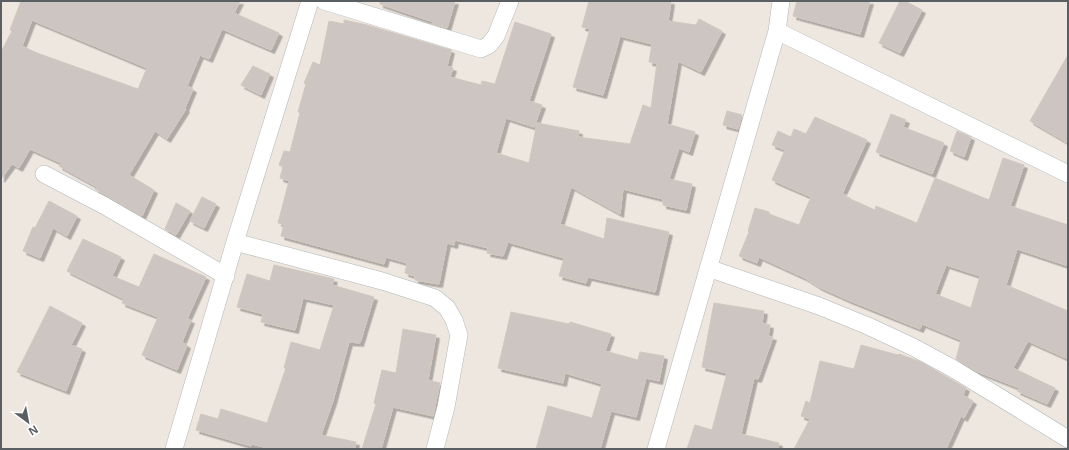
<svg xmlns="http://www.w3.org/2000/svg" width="1069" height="450" viewBox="0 0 1069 450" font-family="'Noto Sans',sans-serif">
  <defs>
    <filter id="shadow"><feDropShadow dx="3.5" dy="3.5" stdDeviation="0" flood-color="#0004"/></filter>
  </defs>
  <rect width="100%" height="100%" fill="#ede7e0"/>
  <!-- building -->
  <path fill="#cdc5c1" stroke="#d2c7be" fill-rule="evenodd" filter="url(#shadow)" d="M 21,1 L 240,1 L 234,13 L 279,33 L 271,50 L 222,29 L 209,59 L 200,55 L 187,86 L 193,89 L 185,108 L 186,109 L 167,139 L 155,131 L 129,175 L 154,190 L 142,216 L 95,189 L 97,187 L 59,166 L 61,163 L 30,149 L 19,168 L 12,164 L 1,179 L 1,52 L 12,31 L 10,30 ZM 32,20 L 147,68 L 138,89 L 37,53 L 22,46 Z
    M 380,1 L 455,1 L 447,28 L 432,24 L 433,22 L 380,4 Z
    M 589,1 L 671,1 L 668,21 L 696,25 L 699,19 L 722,31 L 701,72 L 678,61 L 667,124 L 695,132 L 689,152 L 679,148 L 669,179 L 692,184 L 686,210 L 663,205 L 663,199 L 623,189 L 620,214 L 571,187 L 560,224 L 604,239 L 607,218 L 669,232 L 655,292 L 588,277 L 586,283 L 559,276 L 564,258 L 508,242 L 503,256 L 487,253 L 488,248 L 455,240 L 454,245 L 447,243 L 439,284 L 415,280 L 415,276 L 405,273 L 407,263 L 386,257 L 384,264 L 281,236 L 284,224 L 278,223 L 289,181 L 280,178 L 283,167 L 279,165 L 284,151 L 290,152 L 300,113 L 298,112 L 306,84 L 304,83 L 313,62 L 320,65 L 329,21 L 344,24 L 344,20 L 367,25 L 451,50 L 447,66 L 453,68 L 450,77 L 481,85 L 482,81 L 495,84 L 515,22 L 551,34 L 529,101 L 542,105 L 534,127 L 506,118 L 496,153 L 529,163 L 537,123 L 579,131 L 578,137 L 630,144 L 643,105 L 651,108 L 657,63 L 649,62 L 652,44 L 620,36 L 603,95 L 573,87 L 590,29 L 582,27 Z
    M 797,1 L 870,1 L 860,34 L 793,16 Z
    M 900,1 L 905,1 L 922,10 L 900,53 L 879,43 Z
    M 1068,55 L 1068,143 L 1030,121 Z
    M 253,66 L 270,74 L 261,95 L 241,85 Z
    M 727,111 L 742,115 L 738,129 L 723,125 Z
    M 891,114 L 906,120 L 903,127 L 944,143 L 932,174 L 876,152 Z
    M 815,117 L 867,140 L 842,194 L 847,195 L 846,197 L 875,210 L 876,206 L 917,223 L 935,178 L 989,200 L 1003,158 L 1024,165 L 1010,206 L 1068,225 L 1068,266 L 1017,249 L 1006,285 L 1068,311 L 1068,359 L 1028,341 L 1013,368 L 1055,388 L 1047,404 L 1017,391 L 1019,388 L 976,371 L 956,359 L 961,340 L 922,324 L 920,329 L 848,300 L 819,287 L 805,278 L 759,257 L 757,263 L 739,256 L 749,232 L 748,231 L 755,208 L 769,212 L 769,214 L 799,225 L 811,197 L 772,180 L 785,150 L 772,145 L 778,131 L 791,137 L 794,129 L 806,134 ZM 946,265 L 980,276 L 971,308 L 935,294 Z
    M 957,131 L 971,137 L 964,157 L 950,151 Z
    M 202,197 L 216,204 L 204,228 L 190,221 Z
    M 49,201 L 77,216 L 67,236 L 53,228 L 40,258 L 23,251 L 33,227 L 35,228 Z
    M 176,203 L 190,211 L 176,235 L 165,229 Z
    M 83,239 L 121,257 L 112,276 L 139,287 L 154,254 L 206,277 L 187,319 L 191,320 L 182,342 L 187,345 L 177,370 L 142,355 L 158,317 L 122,303 L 124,299 L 67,271 Z
    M 274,265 L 334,279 L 332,285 L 374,297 L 360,343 L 349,342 L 333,401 L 321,435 L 356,442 L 355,449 L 271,449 L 252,444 L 251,446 L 196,430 L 201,414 L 218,419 L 221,409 L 267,423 L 286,368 L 284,368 L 291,342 L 320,350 L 334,305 L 303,298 L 295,330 L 261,322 L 263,314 L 237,307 L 247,274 L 270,281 Z
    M 714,303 L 764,311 L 762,323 L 770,325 L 768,336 L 773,337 L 758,379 L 754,378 L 741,434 L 779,443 L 778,449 L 687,449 L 695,425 L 712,430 L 727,373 L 702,367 Z
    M 50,306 L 82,323 L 71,345 L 82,349 L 66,391 L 17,372 Z
    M 511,312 L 569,324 L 570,322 L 611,334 L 605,351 L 638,360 L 640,352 L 664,356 L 659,381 L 646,378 L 636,417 L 611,411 L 600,449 L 536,449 L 548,406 L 592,418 L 602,384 L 565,373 L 563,383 L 498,368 Z
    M 403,329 L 436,335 L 428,380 L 440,383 L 433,416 L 393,407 L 381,449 L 362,449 L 376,404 L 374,403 L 382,370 L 396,373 Z
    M 861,345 L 898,355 L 899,354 L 921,362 L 966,388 L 963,395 L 973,401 L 964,418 L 961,416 L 946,449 L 794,449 L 810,419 L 801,416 L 806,401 L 810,403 L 820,361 L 854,369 Z"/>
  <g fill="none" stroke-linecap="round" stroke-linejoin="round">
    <defs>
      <path id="minor" d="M 324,1 L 481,49 L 489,45 L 496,36 L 510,1
        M 777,31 L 1068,174
        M 44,174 L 105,206 L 226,276
        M 235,242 L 382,281 L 435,298 L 447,308 L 454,320 L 459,335 L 446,407 L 435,449
        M 708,268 L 819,306 L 868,326 L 913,347 L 952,368 L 1068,439
        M 174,449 L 235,242 L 310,1
        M 656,449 L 777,31 L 781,1"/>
    </defs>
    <!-- minor casing -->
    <use href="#minor" stroke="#b1b6b9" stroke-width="18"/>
    <!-- minor -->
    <use href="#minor" stroke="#fff" stroke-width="17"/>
  </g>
  <!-- border -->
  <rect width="1069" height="450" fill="none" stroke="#595f62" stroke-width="4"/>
  <!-- north arrow -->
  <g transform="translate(28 422) rotate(148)" stroke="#ffffff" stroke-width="3" paint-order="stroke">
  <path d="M0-3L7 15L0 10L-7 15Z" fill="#595f62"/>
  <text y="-6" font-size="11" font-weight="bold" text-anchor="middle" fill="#595f62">N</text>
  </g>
</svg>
